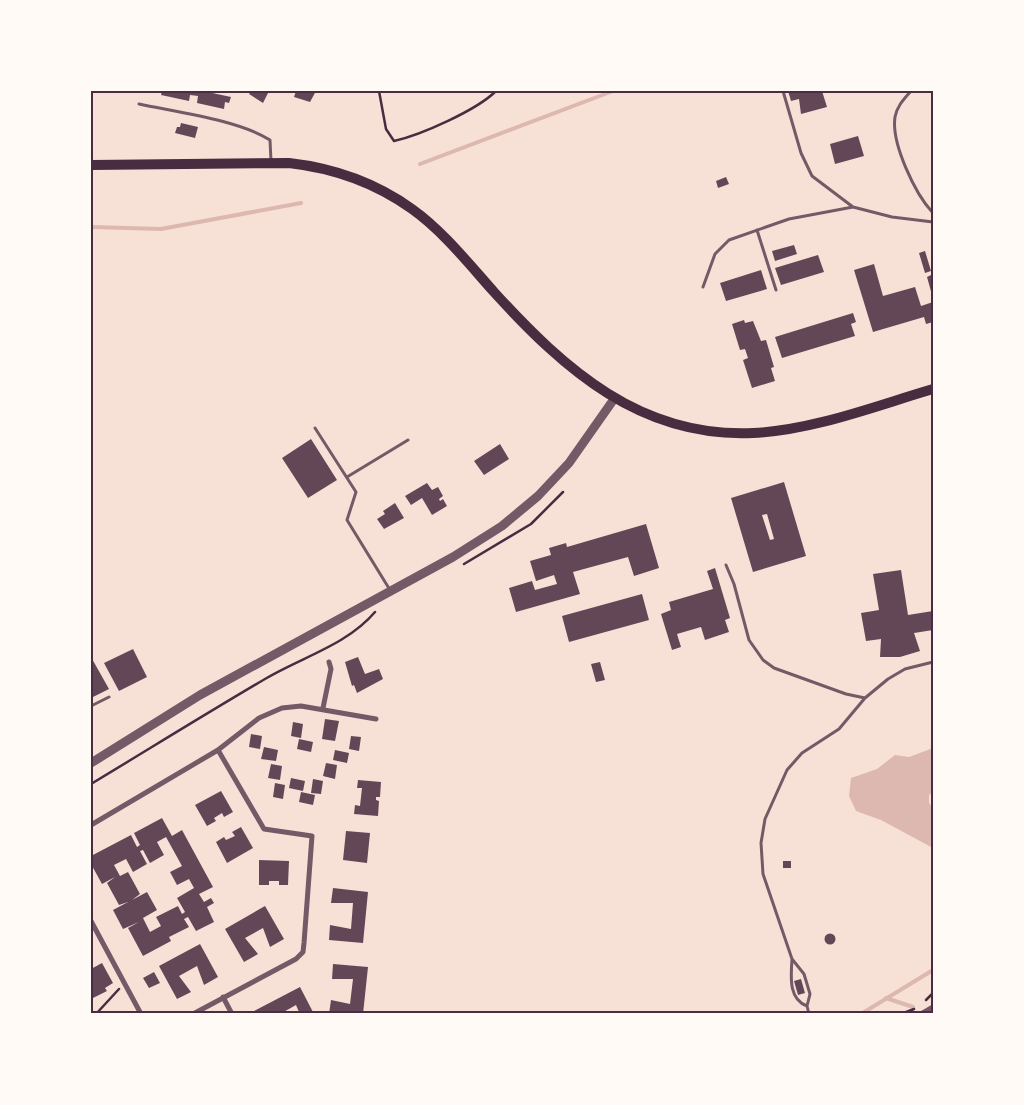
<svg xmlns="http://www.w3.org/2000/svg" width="1024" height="1105" viewBox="0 0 1024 1105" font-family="Ubuntu,sans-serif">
  <rect width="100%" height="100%" fill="#f7e1d7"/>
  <!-- water -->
  <path fill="#dcb8b0" d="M 933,748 L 933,792 L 929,795 L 929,803 L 933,808 L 933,848 L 881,820 L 856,811 L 849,796 L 851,778 L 877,769 L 895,755 L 909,757 Z"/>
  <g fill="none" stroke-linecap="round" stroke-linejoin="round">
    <!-- stream -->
    <path stroke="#dcb8b0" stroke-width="4" d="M 420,164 L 613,91
      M 91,227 L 161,229 L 301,203
      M 886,998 L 913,1007
      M 861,1014 L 933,970"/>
  </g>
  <!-- building -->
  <path fill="#644757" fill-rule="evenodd" d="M 162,91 L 203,91 L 231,97 L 229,103 L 225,102 L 224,109 L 197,103 L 198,96 L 190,95 L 189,101 L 161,95 Z
    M 251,91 L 269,91 L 263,103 L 249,94 Z
    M 296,91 L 316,91 L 310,102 L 294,97 Z
    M 788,91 L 822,91 L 827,107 L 801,114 L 799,99 L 791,101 Z
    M 181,123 L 198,127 L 195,138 L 175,133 L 177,127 L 180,127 Z
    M 858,136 L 864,156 L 835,164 L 830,144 Z
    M 726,177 L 729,184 L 718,188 L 716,181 Z
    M 794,245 L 797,254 L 775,261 L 772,251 Z
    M 925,251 L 931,271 L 925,273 L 919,253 Z
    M 818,255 L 824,272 L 781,285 L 775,268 Z
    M 874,264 L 883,296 L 915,287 L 921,306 L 933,302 L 933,322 L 926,324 L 924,317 L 873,332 L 854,270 Z
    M 761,270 L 767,289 L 726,301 L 720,283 Z
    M 931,275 L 933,283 L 932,295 L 927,277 Z
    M 853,313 L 856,322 L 851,324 L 855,336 L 782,358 L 775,337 Z
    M 744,320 L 745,323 L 753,321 L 761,341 L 766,340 L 774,367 L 771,368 L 775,381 L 752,388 L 743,360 L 748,358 L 745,349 L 740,350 L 732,324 Z
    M 311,439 L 337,480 L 308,498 L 282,458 Z
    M 500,444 L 509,459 L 484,475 L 474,461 Z
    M 784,482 L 806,556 L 753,572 L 731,498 ZM 767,514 L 774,539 L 770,540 L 762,515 Z
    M 427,483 L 432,490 L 438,487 L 443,496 L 439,499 L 440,501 L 443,499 L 447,506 L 432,515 L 422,498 L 411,505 L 405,496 Z
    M 395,503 L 404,518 L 384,529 L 377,519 L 385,514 L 383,511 Z
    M 646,524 L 659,568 L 634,576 L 628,557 L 573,572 L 580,594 L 516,612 L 509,588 L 532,581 L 535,590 L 557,584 L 554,575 L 536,581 L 530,561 L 551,555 L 549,548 L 566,543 L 567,547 Z
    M 715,568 L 730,618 L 725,620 L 729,632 L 705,640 L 701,627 L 677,634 L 681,647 L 672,650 L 661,614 L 671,610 L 669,602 L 713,589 L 707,571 Z
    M 901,570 L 908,615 L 933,611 L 933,630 L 914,633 L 920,651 L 900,657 L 880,657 L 881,639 L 866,641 L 861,613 L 879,610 L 873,574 Z
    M 642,594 L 649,620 L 569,642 L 562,616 Z
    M 133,649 L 147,677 L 119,691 L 104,663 Z
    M 91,657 L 109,689 L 91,698 Z
    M 358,657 L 365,674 L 379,669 L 383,679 L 357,693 L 354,685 L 352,686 L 345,662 Z
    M 600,662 L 605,680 L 596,682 L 591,664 Z
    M 325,719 L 339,721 L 335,741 L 322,739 Z
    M 293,722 L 303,724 L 301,738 L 291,736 Z
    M 251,734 L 262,736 L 260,749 L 249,747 Z
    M 351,736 L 361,737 L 359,751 L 349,749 Z
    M 299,739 L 313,742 L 311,752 L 297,749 Z
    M 264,747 L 278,750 L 276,761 L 261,759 Z
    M 335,750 L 349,753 L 347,763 L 333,760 Z
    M 326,763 L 337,765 L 335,779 L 323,776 Z
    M 271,764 L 282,766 L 280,780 L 268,778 Z
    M 291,778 L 305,781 L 303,791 L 289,788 Z
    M 313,779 L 323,781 L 321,794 L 311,793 Z
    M 358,780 L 381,782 L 380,797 L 376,797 L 376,800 L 379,801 L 378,816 L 354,814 L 355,805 L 360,806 L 362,788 L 357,788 Z
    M 275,783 L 285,785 L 283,799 L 273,797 Z
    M 221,791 L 233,812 L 224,817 L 222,813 L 214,818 L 216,821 L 207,826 L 195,805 Z
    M 301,792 L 315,795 L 313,805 L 299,802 Z
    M 162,818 L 172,836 L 182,830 L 213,887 L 199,894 L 204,902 L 211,898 L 214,903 L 207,907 L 214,922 L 196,931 L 188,917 L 184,919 L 189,927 L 169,937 L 171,941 L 143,956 L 128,928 L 139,922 L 123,929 L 113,910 L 128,902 L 119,905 L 107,883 L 115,877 L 102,884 L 91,864 L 91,856 L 131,835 L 137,847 L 140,845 L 134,833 ZM 166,837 L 182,866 L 170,872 L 177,885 L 189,879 L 194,888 L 177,898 L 185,912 L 182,914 L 178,906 L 156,917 L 161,926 L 150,932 L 143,918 L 157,910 L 147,892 L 132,900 L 140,894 L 128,872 L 120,876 L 114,865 L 126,859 L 133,872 L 147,864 L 140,851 L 143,850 L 150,863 L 164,855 L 157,842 Z
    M 241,827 L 253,848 L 227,863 L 216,842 L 224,837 L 226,840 L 235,836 L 232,832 Z
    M 346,831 L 370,833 L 367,863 L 343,860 Z
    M 259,860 L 289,861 L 288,885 L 279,885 L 279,881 L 269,881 L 269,885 L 259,885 Z
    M 783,861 L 791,861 L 791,868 L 783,868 Z
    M 333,888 L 368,892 L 363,943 L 329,940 L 330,925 L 351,929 L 353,903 L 331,903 Z
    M 265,906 L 284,939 L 270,947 L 263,928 L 245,938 L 258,954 L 244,962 L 225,929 Z
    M824.5 939a5.5 5.5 0 1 1 11 0a5.5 5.5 0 1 1-11 0Z
    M 200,944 L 218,977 L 204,985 L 197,966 L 179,976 L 191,992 L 177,999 L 159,966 Z
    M 102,963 L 113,983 L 105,988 L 107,991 L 91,999 L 91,969 Z
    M 333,964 L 368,967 L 363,1014 L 329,1014 L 331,1000 L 350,1004 L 353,979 L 332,979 Z
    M 154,972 L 160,983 L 149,988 L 143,978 Z
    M 801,979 L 805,993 L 798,995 L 794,981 Z
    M 300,987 L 314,1014 L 297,1014 L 299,1012 L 296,1005 L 280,1014 L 255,1014 L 254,1011 Z"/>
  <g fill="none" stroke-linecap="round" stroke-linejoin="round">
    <!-- path -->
    <path stroke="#4a2c40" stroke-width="2.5" d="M 379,91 L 386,129 L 394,141 C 421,135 477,110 496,91
      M 464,564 L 531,524 L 563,492
      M 91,784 C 149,749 207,713 265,679 C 302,657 347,645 375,612
      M 926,1000 L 933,993
      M 96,1014 L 119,989
      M 901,1014 L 914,1009"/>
    <!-- service -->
    <path stroke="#755966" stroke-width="3" d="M 783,91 L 801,153 L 812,176 L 853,207
      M 911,91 C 904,99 897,106 895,117 C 891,143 915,194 933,213
      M 139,104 C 176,112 239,120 270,140 L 271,161
      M 757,230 L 776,290
      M 703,287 L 715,254 L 729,240 L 789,219 L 853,207 L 892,217 L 933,222
      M 315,428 L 356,492 L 347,520 L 390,590
      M 347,477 L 408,440
      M 726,565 L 734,584 L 749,640 L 763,660 L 774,668 L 846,694 L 865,698
      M 91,706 L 109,697
      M 792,959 C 791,976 788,999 807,1006
      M 809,1014 L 807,1006 L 810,994 L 804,974 L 792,959 L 763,874 L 761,843 L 765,819 L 787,770 L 802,753 L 839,729 L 865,698 L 888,679 L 905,669 L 933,662"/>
    <!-- minor -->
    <path stroke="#755966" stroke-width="5" d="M 323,708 L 331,669 L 329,662
      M 91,825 L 218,750 L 259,718 L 282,708 L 301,706 L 376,719
      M 91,921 L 141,1014
      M 223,997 L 232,1014
      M 193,1014 L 296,959 L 303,952 L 304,943 L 312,836 L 264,829 L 218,750
      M 921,1014 L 933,1007"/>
    <!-- tertiary -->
    <path stroke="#755966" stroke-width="9" d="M 91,763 L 200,695 L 453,557 L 502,526 L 538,496 L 569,463 L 614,399"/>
    <!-- secondary -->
    <path stroke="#4a2c40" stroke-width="10" d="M 91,165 L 289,163 C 333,168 376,183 412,209 C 443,231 469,264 494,292 C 565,370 641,438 753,433 C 814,430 875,406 933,389"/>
  </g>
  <!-- border -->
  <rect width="1024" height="1105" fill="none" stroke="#fffaf5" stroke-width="185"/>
  <rect x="92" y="92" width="840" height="920" fill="none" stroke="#4a2c40" stroke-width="2"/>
</svg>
